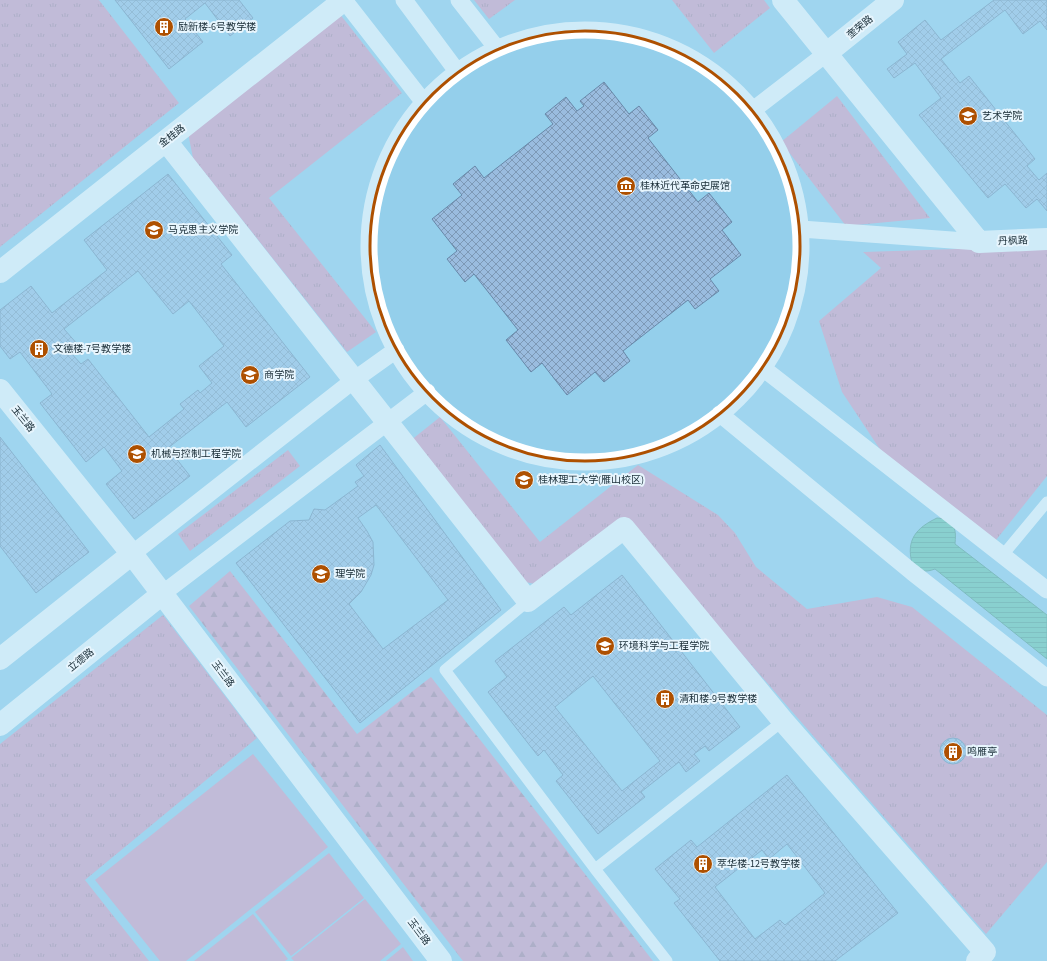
<svg xmlns="http://www.w3.org/2000/svg" width="1047" height="961" viewBox="0 0 1047 961" font-family="'Source Sans 3','Noto Sans SC',sans-serif">
  <defs>
    <pattern id="grass-tufts" width="24" height="20" patternUnits="userSpaceOnUse"><rect width="24" height="20" fill="#df95b8"/><path d="M3 7l-1-3M5 7V3M7 7l1-3M15 17l-1-3M17 17v-4M19 17l1-3" fill="none" stroke="#b47a96"/></pattern>
    <pattern id="forest-firs" width="22" height="20" patternUnits="userSpaceOnUse"><rect width="22" height="20" fill="#df95b8"/><path d="M5 1l3.5 6h-7zM16 11l3.5 6h-7z" fill="#b47a96"/></pattern>
    <pattern id="water-rules" width="6" height="5" patternUnits="userSpaceOnUse"><rect width="6" height="5" fill="#64c4a5"/><path d="M0 2.5h6" fill="none" stroke="#519f87"/></pattern>
    <pattern id="building-cross-hatch" width="8" height="8" patternUnits="userSpaceOnUse"><rect width="8" height="8" fill="#9abcdf"/><path d="M0 0l8 8M0 8l8-8" fill="none" stroke="#7d99b6"/></pattern>
  </defs>
  <rect width="100%" height="100%" fill="#a8daf3"/>
  <!-- built -->
  <path fill="#94cfeb" d="M 0,0 L 1047,0 L 1047,961 L 0,961 Z"/>
  <!-- grass -->
  <path fill="url(#grass-tufts)" d="M 0,0 L 99,0 L 179,103 L 0,247 Z
    M 474,0 L 515,0 L 489,19 Z
    M 672,0 L 764,0 L 770,8 L 714,53 Z
    M 339,13 L 402,93 L 269,198 L 376,332 L 347,352 L 193,158 L 188,133 Z
    M 837,96 L 930,218 L 846,226 L 781,142 Z
    M 1047,246 L 1047,476 L 996,540 L 885,457 L 842,392 L 819,321 L 881,268 L 863,252 Z
    M 440,417 L 540,542 L 638,465 L 718,515 L 735,533 L 756,567 L 807,609 L 877,597 L 912,607 L 1047,715 L 1047,862 L 986,934 L 625,520 L 535,584 L 525,582 L 410,441 Z
    M 288,450 L 300,466 L 190,551 L 178,534 Z
    M 163,615 L 257,738 L 85,880 L 149,961 L 0,961 L 0,744 Z"/>
  <!-- forest -->
  <path fill="url(#forest-firs)" d="M 230,571 L 357,734 L 431,677 L 653,961 L 463,961 L 189,606 Z"/>
  <!-- garden -->
  <path fill="#df95b8" d="M 253,754 L 328,847 L 186,961 L 160,961 L 95,880 Z
    M 329,853 L 364,898 L 291,956 L 255,912 Z
    M 365,899 L 401,944 L 380,961 L 294,961 L 291,958 Z
    M 253,914 L 288,959 L 285,961 L 194,961 Z
    M 403,947 L 413,961 L 386,961 Z"/>
  <!-- water -->
  <path fill="url(#water-rules)" stroke="#4d9683" d="M 937,518 L 947,519 C 956,528 956,531 955,544 L 1047,615 L 1047,659 L 935,569 C 924,573 921,571 912,563 C 906,540 916,528 937,518 Z"/>
  <!-- building -->
  <path fill="url(#building-cross-hatch)" stroke="#6888a9" fill-rule="evenodd" d="M 115,0 L 239,0 L 253,18 L 230,36 L 205,3 L 185,19 L 203,42 L 169,69 Z
    M 994,0 L 1047,0 L 1047,30 L 1040,21 L 1023,34 L 1005,10 L 941,59 L 960,83 L 969,76 L 1035,159 L 1027,166 L 1039,180 L 1047,173 L 1047,211 L 1037,199 L 1026,208 L 1005,184 L 988,198 L 919,115 L 941,98 L 915,63 L 894,78 L 887,69 L 907,54 L 898,42 L 925,20 L 941,40 Z
    M 604,82 L 629,114 L 639,106 L 658,130 L 648,138 L 698,202 L 709,193 L 732,222 L 722,230 L 741,255 L 710,279 L 719,291 L 695,309 L 688,300 L 623,351 L 630,361 L 604,382 L 595,372 L 567,395 L 542,363 L 531,372 L 506,340 L 518,330 L 474,274 L 465,282 L 447,259 L 457,251 L 432,219 L 462,195 L 453,184 L 475,166 L 484,178 L 553,124 L 545,114 L 566,97 L 577,111 L 584,106 L 580,101 Z
    M 168,174 L 232,255 L 221,264 L 310,377 L 246,427 L 227,402 L 168,448 L 190,476 L 134,519 L 106,484 L 122,471 L 104,447 L 86,462 L 40,403 L 52,394 L 20,352 L 10,359 L 0,346 L 0,310 L 31,286 L 52,313 L 107,270 L 84,240 ZM 138,271 L 173,314 L 189,301 L 224,346 L 199,366 L 212,383 L 200,393 L 198,390 L 180,404 L 184,409 L 149,437 L 88,359 L 81,364 L 71,353 L 79,346 L 64,329 Z
    M 0,437 L 89,552 L 36,593 L 0,546 Z
    M 380,445 L 501,610 L 360,723 L 236,563 L 290,521 L 309,520 L 314,509 L 325,510 L 358,486 L 355,482 L 364,476 L 356,465 ZM 376,505 L 448,600 L 383,649 L 349,604 L 361,592 L 371,575 L 374,565 L 373,542 L 367,531 L 358,518 Z
    M 622,575 L 740,727 L 709,751 L 705,746 L 694,754 L 700,761 L 686,772 L 679,762 L 641,792 L 645,797 L 598,834 L 556,781 L 563,775 L 544,750 L 538,756 L 488,692 L 507,677 L 495,661 L 564,607 L 571,615 ZM 593,676 L 660,761 L 622,791 L 555,707 Z
    M940 751a13 13 0 1 1 26 0a13 13 0 1 1-26 0Z
    M 787,775 L 898,913 L 835,961 L 720,961 L 674,903 L 680,899 L 655,869 L 691,840 L 697,847 ZM 787,844 L 825,893 L 785,925 L 780,920 L 755,939 L 715,887 L 762,850 L 769,859 Z"/>
  <g fill="none" stroke-linecap="round" stroke-linejoin="round">
    <!-- service -->
    <path stroke="#fff" stroke-width="11" d="M 1003,555 L 1047,502
      M 528,601 L 445,670 L 595,869
      M 667,961 L 595,869 L 783,721"/>
    <!-- pedestrian -->
    <path stroke="#fff" stroke-width="17" d="M 344,0 L 422,100
      M 404,0 L 456,70
      M 459,0 L 495,46
      M369 246a216 216 0 1 1 432 0a216 216 0 1 1-432 0Z
      M 753,110 L 827,53
      M 801,229 L 979,242
      M 764,369 L 1047,590
      M 720,414 L 912,572 L 1047,678
      M 132,554 L 354,380 L 396,350
      M 162,594 L 427,392"/>
    <!-- minor -->
    <path stroke="#fff" stroke-width="22" d="M 783,0 L 979,242 L 1047,239
      M 827,53 L 893,0
      M 166,141 L 528,601 L 624,528 L 783,721 L 985,952 L 977,961
      M 0,272 L 344,0
      M 0,390 L 132,554 L 441,961
      M 0,659 L 132,554
      M 0,725 L 162,594"/>
  </g>
  <!-- marked area -->
  <path d="M0 0H1047V961H0ZM370 246a215 215 0 1 1 430 0a215 215 0 1 1-430 0Z" fill="#a8daf3" fill-opacity=".55" fill-rule="evenodd"/>
  <path fill="none" stroke="#ae5000" stroke-width="3" stroke-linejoin="round" d="M370 246a215 215 0 1 1 430 0a215 215 0 1 1-430 0Z"/>
  <!-- icons -->
  <defs>
    <symbol id="building-disc" viewBox="-11 -11 22 22"><circle r="9.5" fill="#ae5000" stroke="#e7f5fd"/><path d="M-4-6H4V6H1V3H-1V6H-4ZM-2.5-4.3h1.7v1.8h-1.7ZM.8-4.3h1.7v1.8H.8ZM-2.5-1h1.7V.8h-1.7ZM.8-1h1.7V.8H.8Z" fill="#fff"/></symbol>
    <symbol id="university-disc" viewBox="-11 -11 22 22"><circle r="9.5" fill="#ae5000" stroke="#e7f5fd"/><path d="M0-5L7-2L0 1L-7-2ZM-4 1L0 2.5L4 1V4Q0 6-4 4Z" fill="#fff"/></symbol>
    <symbol id="museum-disc" viewBox="-11 -11 22 22"><circle r="9.5" fill="#ae5000" stroke="#e7f5fd"/><path d="M0-6L6-3V-2H-6V-3ZM-5-1h2V3h-2ZM-1-1h2V3h-2ZM3-1h2V3H3ZM-6 4H6V6H-6Z" fill="#fff"/></symbol>
  </defs>
  <g fill-rule="evenodd">
    <use href="#building-disc" x="153" y="16" width="22" height="22"/>
    <use href="#university-disc" x="957" y="105" width="22" height="22"/>
    <use href="#museum-disc" x="615" y="175" width="22" height="22"/>
    <use href="#university-disc" x="143" y="219" width="22" height="22"/>
    <use href="#building-disc" x="28" y="338" width="22" height="22"/>
    <use href="#university-disc" x="239" y="364" width="22" height="22"/>
    <use href="#university-disc" x="126" y="443" width="22" height="22"/>
    <use href="#university-disc" x="513" y="469" width="22" height="22"/>
    <use href="#university-disc" x="310" y="563" width="22" height="22"/>
    <use href="#university-disc" x="594" y="635" width="22" height="22"/>
    <use href="#building-disc" x="654" y="688" width="22" height="22"/>
    <use href="#building-disc" x="942" y="741" width="22" height="22"/>
    <use href="#building-disc" x="692" y="853" width="22" height="22"/>
  </g>
  <g text-anchor="middle" dominant-baseline="central" stroke-width="4" stroke-linejoin="round" paint-order="stroke">
    <!-- poi labels -->
    <g font-size="10" fill="#172b35" stroke="#e7f5fd" text-anchor="start">
      <text x="178" y="27">励新楼-6号教学楼</text>
      <text x="982" y="116">艺术学院</text>
      <text x="640" y="186">桂林近代革命史展馆</text>
      <text x="168" y="230">马克思主义学院</text>
      <text x="53" y="349">文德楼-7号教学楼</text>
      <text x="264" y="375">商学院</text>
      <text x="151" y="454">机械与控制工程学院</text>
      <text x="538" y="480">桂林理工大学(雁山校区)</text>
      <text x="335" y="574">理学院</text>
      <text x="619" y="646">环境科学与工程学院</text>
      <text x="679" y="699">清和楼-9号教学楼</text>
      <text x="967" y="752">鸣雁亭</text>
      <text x="717" y="864">萃华楼-12号教学楼</text>
    </g>
    <!-- street labels -->
    <g font-size="10" fill="#172b35" stroke="#e7f5fd">
      <text transform="translate(860 27) rotate(-39)">奎荣路</text>
      <text transform="translate(172 136) rotate(-38)">金桂路</text>
      <text transform="translate(1013 241) rotate(-2)">丹枫路</text>
      <text transform="translate(23 419) rotate(51)">玉兰路</text>
      <text transform="translate(81 660) rotate(-39)">立德路</text>
      <text transform="translate(223 674) rotate(53)">玉兰路</text>
      <text transform="translate(419 932) rotate(53)">玉兰路</text>
    </g>
  </g>
</svg>
